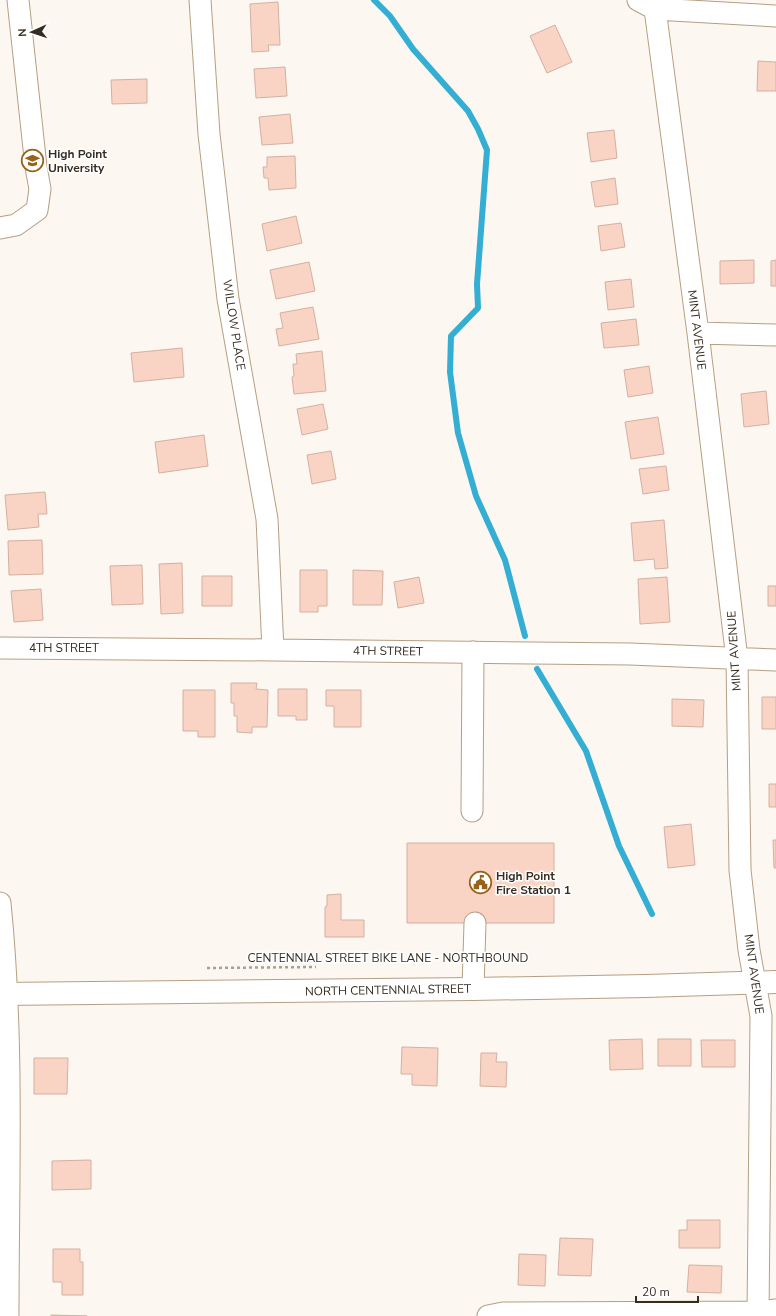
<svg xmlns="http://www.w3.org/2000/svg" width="776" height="1316" viewBox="0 0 776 1316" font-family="'Nunito Sans',sans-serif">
  <rect width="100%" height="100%" fill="#fcf7f1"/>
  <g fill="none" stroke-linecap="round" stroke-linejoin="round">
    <!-- stream -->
    <path stroke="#34aed2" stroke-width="6" d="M 374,0 L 390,16 L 413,49 L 468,111 L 478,129 L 487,150 L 477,284 L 478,308 L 451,336 L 450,372 L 458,433 L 476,496 L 505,560 L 525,636
      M 537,669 L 586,751 L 619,846 L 652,914"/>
  </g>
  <!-- building -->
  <path fill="#f9d4c4" stroke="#d4b0a1" d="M 278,2 L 280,45 L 268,45 L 269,51 L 252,52 L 250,4 Z
    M 555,25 L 572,62 L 547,73 L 530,36 Z
    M 758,61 L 776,62 L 776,91 L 757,91 Z
    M 285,67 L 287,96 L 256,98 L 254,69 Z
    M 147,79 L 147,103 L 112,104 L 111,80 Z
    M 290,114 L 293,143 L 262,145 L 259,117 Z
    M 614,130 L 617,158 L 591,162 L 587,133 Z
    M 295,156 L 296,188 L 269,190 L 268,178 L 264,178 L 263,167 L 267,167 L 267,157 Z
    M 615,178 L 618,204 L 595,207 L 591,182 Z
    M 296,216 L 302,243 L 267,251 L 262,224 Z
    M 621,223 L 625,247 L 601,251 L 598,226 Z
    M 754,260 L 754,283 L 720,284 L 720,261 Z
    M 776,260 L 776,286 L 771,286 L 771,261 Z
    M 309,262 L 315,291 L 276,299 L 270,270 Z
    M 631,279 L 634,307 L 608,310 L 605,282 Z
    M 313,307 L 319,339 L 279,346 L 276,329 L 283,328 L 280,313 Z
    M 636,319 L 639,345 L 604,348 L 601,323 Z
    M 182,348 L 184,377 L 134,382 L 131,353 Z
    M 322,351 L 326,391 L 294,394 L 292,377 L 294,376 L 293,364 L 297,364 L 296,354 Z
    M 649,366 L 653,393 L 628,397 L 624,370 Z
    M 766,391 L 769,424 L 744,427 L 741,394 Z
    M 323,404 L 328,429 L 302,435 L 297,409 Z
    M 658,417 L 664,454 L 631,459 L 625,422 Z
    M 204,435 L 208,466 L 159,473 L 155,442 Z
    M 331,451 L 336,479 L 312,484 L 307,455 Z
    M 666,466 L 669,490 L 643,494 L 639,469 Z
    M 45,492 L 47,514 L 38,514 L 39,527 L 8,530 L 5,495 Z
    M 664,520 L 668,568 L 655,569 L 654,559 L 634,561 L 631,523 Z
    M 42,540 L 43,574 L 9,575 L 8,541 Z
    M 182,563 L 183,613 L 161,614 L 159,564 Z
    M 142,565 L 143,604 L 112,605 L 110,566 Z
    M 300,570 L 327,570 L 327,606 L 318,606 L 318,612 L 300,612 Z
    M 353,570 L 383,571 L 382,605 L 353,605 Z
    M 202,576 L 232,576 L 232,606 L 202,606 Z
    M 419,577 L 424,603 L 398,608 L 394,582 Z
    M 667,577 L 670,622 L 640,624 L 638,579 Z
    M 768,586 L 776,586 L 776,606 L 768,606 Z
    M 41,589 L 43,620 L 14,622 L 11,591 Z
    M 231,683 L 257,683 L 256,689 L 268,690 L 267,727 L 252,727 L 252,733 L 237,732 L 237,716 L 234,716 L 234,703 L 231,703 Z
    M 278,689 L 307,689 L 307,720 L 296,720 L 296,716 L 278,716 Z
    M 183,690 L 215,690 L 215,737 L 198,737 L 198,731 L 183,731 Z
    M 326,690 L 361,690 L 361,727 L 334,727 L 334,706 L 326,706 Z
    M 762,697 L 776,697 L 776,729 L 762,729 Z
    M 672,699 L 704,700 L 703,727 L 672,726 Z
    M 769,784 L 776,784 L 776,807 L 769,807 Z
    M 691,824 L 695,865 L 668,868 L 664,827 Z
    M 773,840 L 776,840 L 776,868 L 774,868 Z
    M 407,843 L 554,843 L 554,923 L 407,923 Z
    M 341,894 L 341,920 L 364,920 L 364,937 L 325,937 L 325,907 L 327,906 L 327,895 Z
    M 642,1039 L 643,1069 L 610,1070 L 609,1040 Z
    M 658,1039 L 691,1039 L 691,1066 L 658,1066 Z
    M 701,1040 L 735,1040 L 735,1067 L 702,1067 Z
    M 402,1047 L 438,1048 L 437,1086 L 412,1085 L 412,1074 L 401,1074 Z
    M 481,1053 L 497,1053 L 496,1062 L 507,1062 L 506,1087 L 480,1086 Z
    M 34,1058 L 68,1058 L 67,1094 L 34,1094 Z
    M 91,1160 L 91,1189 L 52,1190 L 52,1161 Z
    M 687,1220 L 720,1220 L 720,1248 L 679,1248 L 679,1230 L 687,1230 Z
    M 560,1238 L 593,1239 L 591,1276 L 558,1275 Z
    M 53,1249 L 80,1249 L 80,1262 L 83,1262 L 83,1295 L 62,1295 L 62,1282 L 53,1282 Z
    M 519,1254 L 546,1255 L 545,1286 L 518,1285 Z
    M 689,1265 L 722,1266 L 721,1293 L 687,1292 Z
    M 51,1315 L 87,1316 L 51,1316 Z"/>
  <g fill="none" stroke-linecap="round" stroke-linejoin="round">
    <defs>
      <path id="minor" d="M 200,0 L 209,134 L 228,299 L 267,519 L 273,650
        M 638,0 L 655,9 L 698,333 L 737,659 L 740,870 L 749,950 L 761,1016 L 758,1316
        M 655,9 L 776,16
        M 0,228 L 16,225 L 37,210 L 40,189 L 36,167 L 18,0
        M 698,333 L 776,335
        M 0,648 L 273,650 L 630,654 L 776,660
        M 472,811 L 473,652
        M 0,903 C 14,1040 8,1178 8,1316
        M 473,989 L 475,923
        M 488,1316 L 503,1313 L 758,1312 L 776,1310"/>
      <path id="major" d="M 0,994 L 473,989 L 646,986 L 776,982"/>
    </defs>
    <!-- minor casing -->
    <use href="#minor" stroke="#b59f83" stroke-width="23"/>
    <!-- major casing -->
    <use href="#major" stroke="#b59f83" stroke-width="24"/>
    <!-- path -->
    <path stroke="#a6a097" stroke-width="2.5" stroke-dasharray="3 3" stroke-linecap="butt" d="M 207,968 L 316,967"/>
    <!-- minor -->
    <use href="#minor" stroke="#fff" stroke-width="21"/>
    <!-- major -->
    <use href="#major" stroke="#fff" stroke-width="22"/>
  </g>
  <!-- icons -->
  <defs>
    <symbol id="university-ring" viewBox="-11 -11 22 22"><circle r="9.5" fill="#fff" stroke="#98621b" stroke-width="1.5"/><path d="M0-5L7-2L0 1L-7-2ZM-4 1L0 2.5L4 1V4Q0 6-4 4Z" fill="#98621b"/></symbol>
    <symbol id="civic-ring" viewBox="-11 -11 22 22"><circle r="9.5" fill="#fff" stroke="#98621b" stroke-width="1.5"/><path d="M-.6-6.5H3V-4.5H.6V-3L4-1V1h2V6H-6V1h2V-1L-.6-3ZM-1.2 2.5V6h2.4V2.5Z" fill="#98621b"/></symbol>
  </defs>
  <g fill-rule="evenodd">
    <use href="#university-ring" x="20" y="148" width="25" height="25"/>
    <use href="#civic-ring" x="468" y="870" width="25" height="25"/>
  </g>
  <g text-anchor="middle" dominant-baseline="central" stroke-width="3" stroke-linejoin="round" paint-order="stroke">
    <!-- poi labels -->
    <g font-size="12" font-weight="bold" fill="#362d22" stroke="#fff" text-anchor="start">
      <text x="48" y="154">High Point<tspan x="48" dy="14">University</tspan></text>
      <text x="496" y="876">High Point<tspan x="496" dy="14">Fire Station 1</tspan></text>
    </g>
    <!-- street labels -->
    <g font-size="12" fill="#362d22" stroke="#fff">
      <text transform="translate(234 325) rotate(81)">WILLOW PLACE</text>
      <text transform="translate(697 330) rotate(83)">MINT AVENUE</text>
      <text x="64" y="648">4TH STREET</text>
      <text transform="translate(388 651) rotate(1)">4TH STREET</text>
      <text transform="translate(734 651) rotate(-94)">MINT AVENUE</text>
      <text x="388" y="958">CENTENNIAL STREET BIKE LANE - NORTHBOUND</text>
      <text transform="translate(754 974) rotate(82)">MINT AVENUE</text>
      <text transform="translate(388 990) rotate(-1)">NORTH CENTENNIAL STREET</text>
    </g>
  </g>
  <!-- north arrow -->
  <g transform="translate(32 32) rotate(267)" stroke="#ffffff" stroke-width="3" paint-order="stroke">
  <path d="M0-3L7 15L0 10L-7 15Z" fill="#362d22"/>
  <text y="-6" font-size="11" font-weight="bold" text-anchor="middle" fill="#362d22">N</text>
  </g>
  <!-- scale -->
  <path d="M636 1296v6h62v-6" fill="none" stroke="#362d22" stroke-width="2"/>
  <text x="642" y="1296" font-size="12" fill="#362d22" stroke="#ffffff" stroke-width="3" paint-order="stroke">20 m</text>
</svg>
